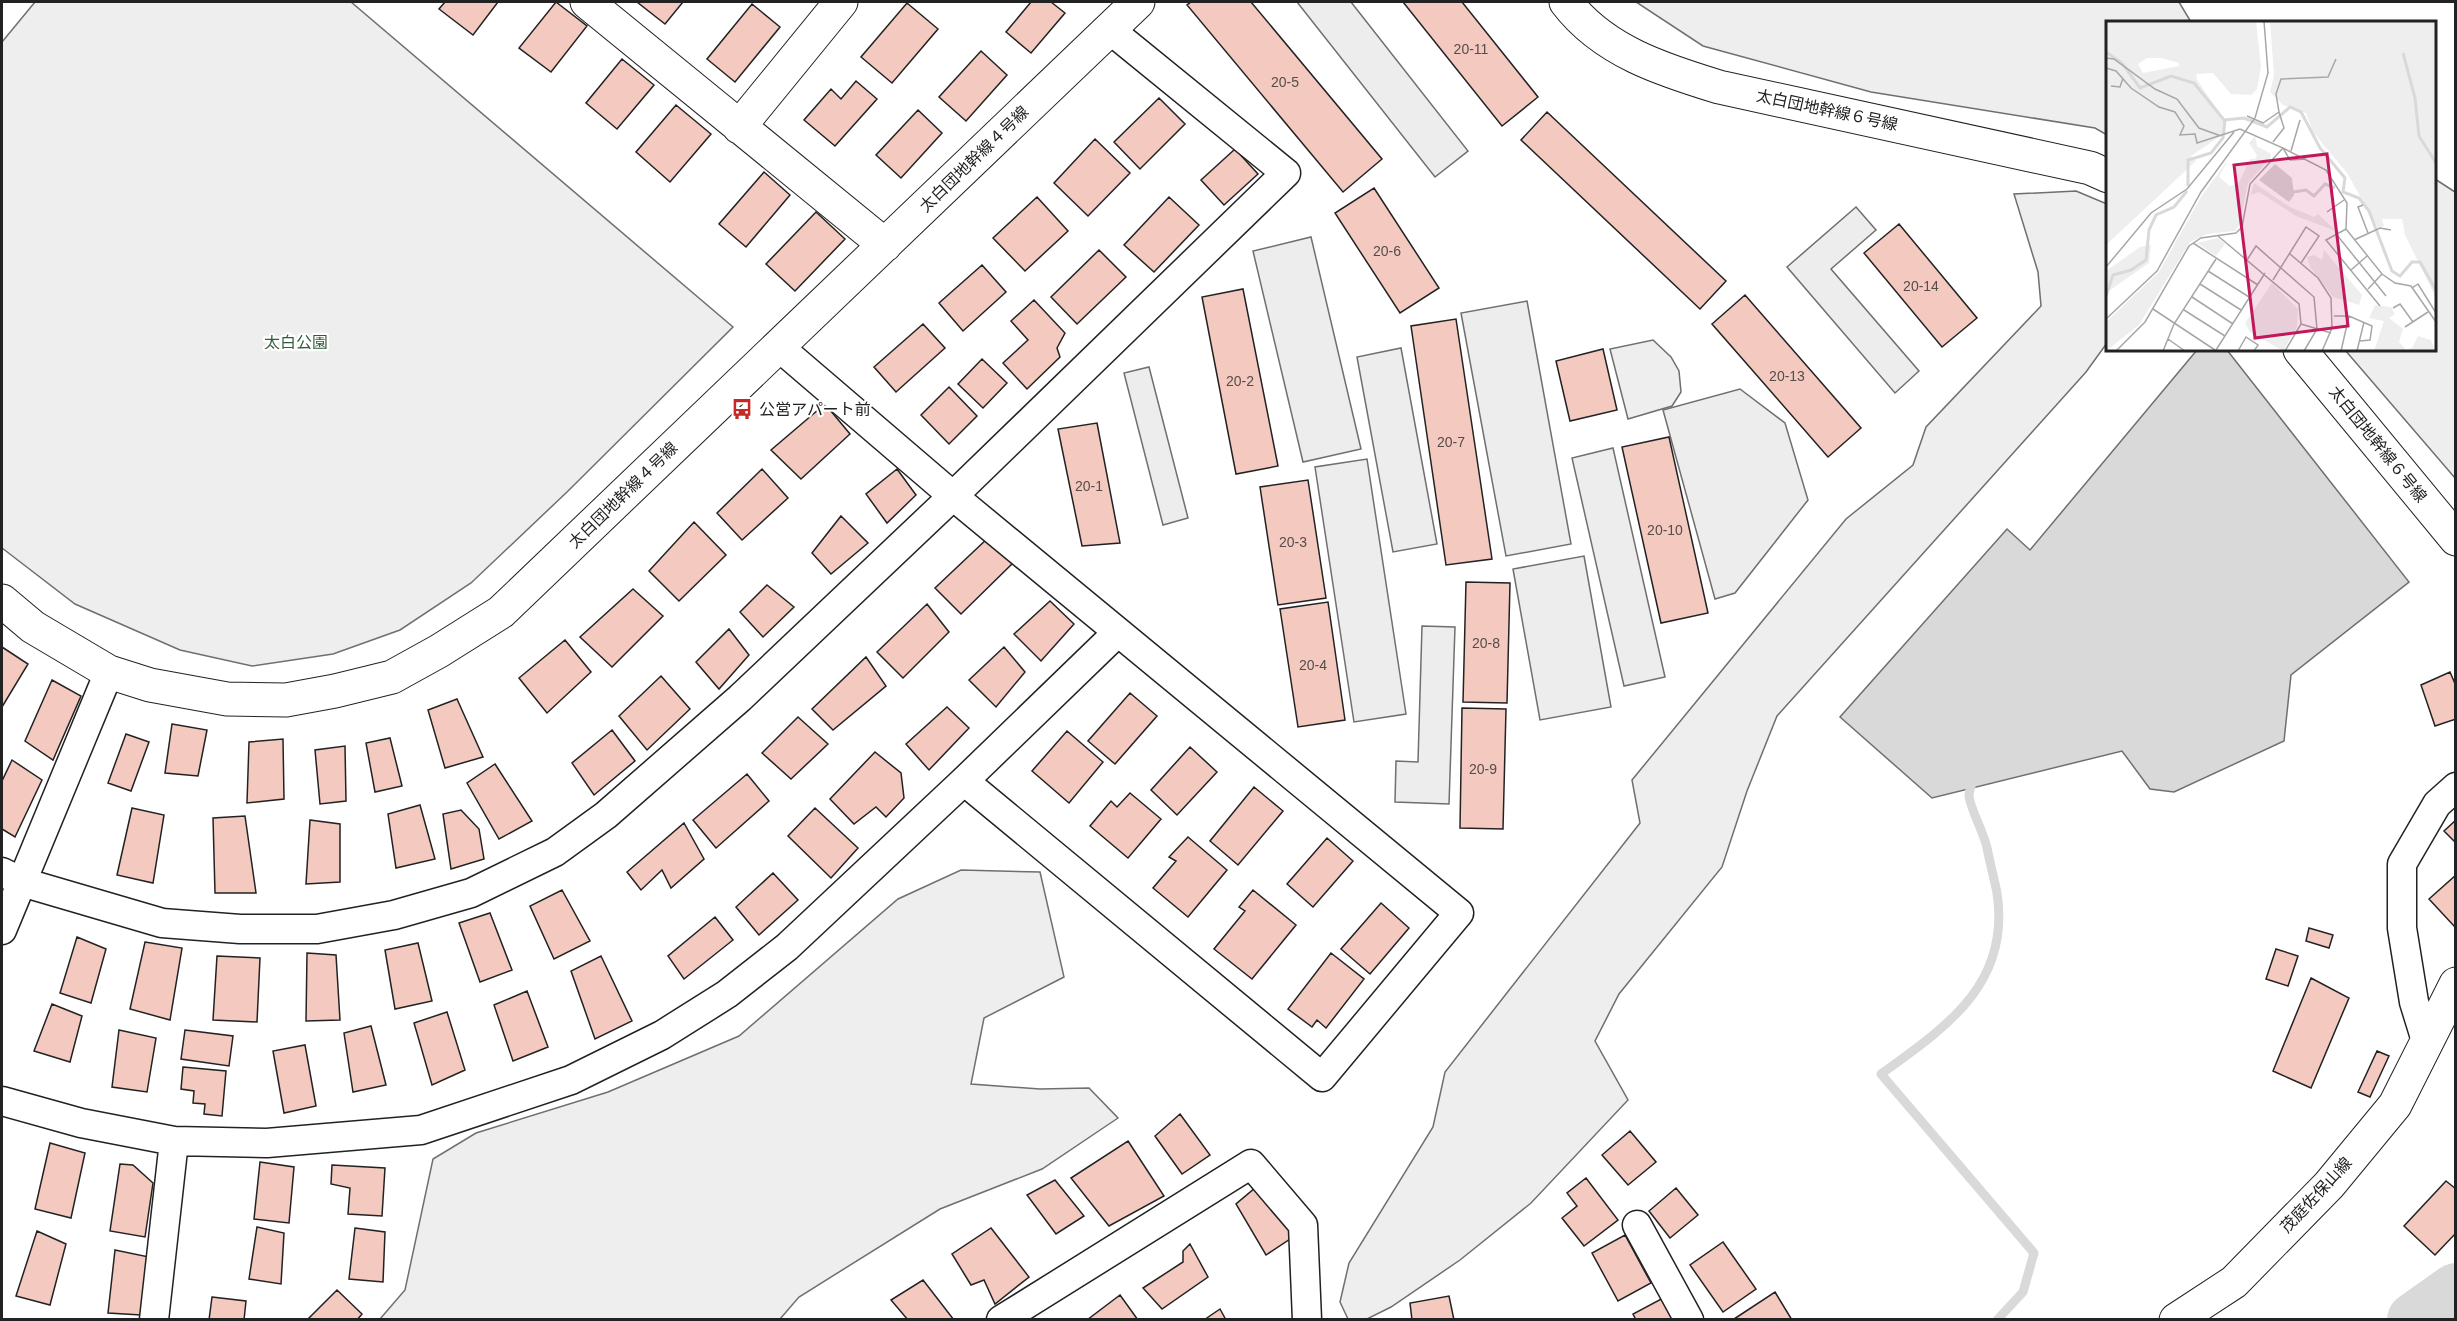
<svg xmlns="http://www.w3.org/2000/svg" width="2457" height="1321" viewBox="0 0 2457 1321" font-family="Arial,'Noto Sans JP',sans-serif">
  <rect width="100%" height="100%" fill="#fff"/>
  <!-- green -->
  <path fill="#eee" stroke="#6f6f6f" stroke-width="1.5" d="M 35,2 L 351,2 L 733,327 L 567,492 L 471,583 L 400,630 L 333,654 L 252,666 L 180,650 L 75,604 L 2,548 L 2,42 Z
    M 1636,2 L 2179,2 L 2191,22 L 2108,22 L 2107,135 L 2095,128 L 1871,92 L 1703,46 Z
    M 2435,179 L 2455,192 L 2455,478 L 2345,350 L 2434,350 Z
    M 2076,191 L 2107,204 L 2107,343 L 2086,372 L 1777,716 L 1747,791 L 1722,867 L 1619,994 L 1595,1041 L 1628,1100 L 1531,1203 L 1460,1260 L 1391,1307 L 1367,1319 L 1348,1319 L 1340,1302 L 1349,1263 L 1433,1127 L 1445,1072 L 1640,823 L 1632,780 L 1846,519 L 1913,465 L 1926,427 L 2041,306 L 2038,272 L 2014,194 Z
    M 1653,340 L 1671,357 L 1679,371 L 1681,392 L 1672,406 L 1628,419 L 1610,349 Z
    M 961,870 L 1040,872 L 1064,977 L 984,1018 L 971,1084 L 1040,1089 L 1089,1088 L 1118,1118 L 1042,1169 L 940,1209 L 799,1297 L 780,1319 L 380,1319 L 405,1290 L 433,1159 L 476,1133 L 608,1092 L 739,1036 L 898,899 Z"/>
  <!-- parking -->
  <path fill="#ededed" stroke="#6f6f6f" stroke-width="1.5" d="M 1297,2 L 1351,2 L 1468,151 L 1435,177 Z
    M 1856,207 L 1876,230 L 1831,269 L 1919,371 L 1895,393 L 1787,267 Z
    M 1311,237 L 1361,449 L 1303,462 L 1253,251 Z
    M 1527,301 L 1571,544 L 1506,556 L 1461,313 Z
    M 1401,348 L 1437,544 L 1393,552 L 1357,357 Z
    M 1149,367 L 1188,518 L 1163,525 L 1124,373 Z
    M 1740,389 L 1785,423 L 1808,500 L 1735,593 L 1715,599 L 1663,410 Z
    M 1613,448 L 1665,677 L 1624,686 L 1572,458 Z
    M 1367,459 L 1406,714 L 1354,722 L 1315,467 Z
    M 1584,556 L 1611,707 L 1540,720 L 1513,569 Z
    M 1422,626 L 1455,627 L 1449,804 L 1395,802 L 1396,761 L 1418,762 Z"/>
  <!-- water -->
  <path fill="#d9d9d9" stroke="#6f6f6f" stroke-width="1.5" d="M 2197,350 L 2227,350 L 2409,582 L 2291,675 L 2284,741 L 2174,792 L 2150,789 L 2122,751 L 1932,798 L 1840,717 L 2007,529 L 2030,550 Z"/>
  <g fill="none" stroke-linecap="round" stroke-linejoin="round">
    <!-- stream -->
    <path stroke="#d9d9d9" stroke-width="9" d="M 1974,778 C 1972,783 1969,790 1969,796 C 1970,808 1984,833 1987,848 C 1990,863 1994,878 1997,893 C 2011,984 1946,1027 1881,1074 L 2034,1253 L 2023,1292 L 1997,1320"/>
    <!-- river -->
    <path stroke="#d9d9d9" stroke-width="56" d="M 2415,1320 L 2456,1291"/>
  </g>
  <!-- building -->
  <path fill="#f3c9c0" stroke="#222" stroke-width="1.5" d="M 445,2 L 498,2 L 473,35 L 439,9 Z
    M 556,2 L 587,26 L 551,72 L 519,48 Z
    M 637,2 L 683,2 L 665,24 Z
    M 1031,2 L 1051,2 L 1065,13 L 1031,53 L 1006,32 Z
    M 1191,2 L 1251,2 L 1382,159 L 1343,192 L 1187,5 Z
    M 1403,2 L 1462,2 L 1538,97 L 1502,126 Z
    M 907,3 L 938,29 L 892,83 L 861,57 Z
    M 752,4 L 780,27 L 735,82 L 707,59 Z
    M 981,51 L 1007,75 L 966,121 L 939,97 Z
    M 622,59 L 654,85 L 617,129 L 586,103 Z
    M 856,81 L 877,99 L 835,146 L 804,120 L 831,89 L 841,99 Z
    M 1159,98 L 1185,124 L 1140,169 L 1114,142 Z
    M 676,105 L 711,134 L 670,182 L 636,152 Z
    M 918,110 L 942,133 L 901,178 L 876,155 Z
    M 1547,112 L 1726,281 L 1700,309 L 1521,140 Z
    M 1095,139 L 1130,173 L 1088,216 L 1054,183 Z
    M 1235,149 L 1258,174 L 1224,205 L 1201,180 Z
    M 764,172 L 790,195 L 746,247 L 719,224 Z
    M 1374,188 L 1439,288 L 1400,313 L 1335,213 Z
    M 1037,197 L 1068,231 L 1025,271 L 993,238 Z
    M 1169,197 L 1199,225 L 1154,272 L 1124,245 Z
    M 816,212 L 845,239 L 795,291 L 766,264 Z
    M 1899,224 L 1977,318 L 1942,347 L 1864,253 Z
    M 1099,250 L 1126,277 L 1077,324 L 1051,297 Z
    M 982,265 L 1006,292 L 963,331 L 939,303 Z
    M 1243,289 L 1278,466 L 1236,474 L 1202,297 Z
    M 1745,295 L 1861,428 L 1828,457 L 1712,324 Z
    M 1034,300 L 1065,333 L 1057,348 L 1060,357 L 1027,389 L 1003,363 L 1028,340 L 1011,321 Z
    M 1456,319 L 1492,559 L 1446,565 L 1411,326 Z
    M 923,324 L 945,348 L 896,392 L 874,367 Z
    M 1603,349 L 1617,410 L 1570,421 L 1556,361 Z
    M 982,359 L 1007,383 L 983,408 L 958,384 Z
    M 949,387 L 977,416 L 949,444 L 921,415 Z
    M 825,404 L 850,434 L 801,479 L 771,450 Z
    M 1097,423 L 1120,543 L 1082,546 L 1058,429 Z
    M 1669,437 L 1708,613 L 1661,623 L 1622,447 Z
    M 762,469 L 788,498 L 742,540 L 717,513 Z
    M 897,469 L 916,495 L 887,523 L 866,494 Z
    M 1308,480 L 1326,598 L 1278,605 L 1260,487 Z
    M 841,516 L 868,543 L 831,574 L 812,553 Z
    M 694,522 L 726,555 L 679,601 L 649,571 Z
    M 989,537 L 1015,561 L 961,614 L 935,588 Z
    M 1466,582 L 1510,583 L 1507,703 L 1463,702 Z
    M 767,585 L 794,607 L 763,637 L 740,612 Z
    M 633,589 L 663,616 L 612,667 L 580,637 Z
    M 1050,601 L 1074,624 L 1041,661 L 1014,634 Z
    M 1328,602 L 1345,720 L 1298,727 L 1280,609 Z
    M 927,604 L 949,632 L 903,678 L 877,652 Z
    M 729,629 L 749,655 L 719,689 L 696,662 Z
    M 565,640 L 591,672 L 547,713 L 519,678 Z
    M 2,647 L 28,664 L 2,707 Z
    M 1004,647 L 1025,672 L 996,707 L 969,680 Z
    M 866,657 L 886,686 L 833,730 L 812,709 Z
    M 2450,672 L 2456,686 L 2456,719 L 2435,726 L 2421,685 Z
    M 661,676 L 690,709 L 647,750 L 619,716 Z
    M 52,680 L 81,696 L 53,760 L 25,741 Z
    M 1130,693 L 1157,716 L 1115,764 L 1088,741 Z
    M 457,699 L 483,757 L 445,768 L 428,710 Z
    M 947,707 L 969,728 L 929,770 L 906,744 Z
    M 1462,708 L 1506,709 L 1503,829 L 1460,828 Z
    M 798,717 L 828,744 L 791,779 L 762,753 Z
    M 172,724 L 207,730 L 198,776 L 165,773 Z
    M 612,730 L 635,761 L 594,795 L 572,763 Z
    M 1067,731 L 1103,762 L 1069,803 L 1032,771 Z
    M 126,734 L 149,742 L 131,791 L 108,783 Z
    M 390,738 L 402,786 L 375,792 L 366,743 Z
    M 283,739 L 284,799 L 247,803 L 249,742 Z
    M 345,746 L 346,801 L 320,804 L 315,750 Z
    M 1190,747 L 1217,772 L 1177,815 L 1151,790 Z
    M 875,752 L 901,773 L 904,798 L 886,817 L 876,807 L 854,824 L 830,799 Z
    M 12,760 L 42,780 L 15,837 L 2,829 L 2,781 Z
    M 495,764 L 532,821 L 499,839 L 467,783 Z
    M 747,774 L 769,801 L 716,848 L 693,820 Z
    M 1254,787 L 1283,811 L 1238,865 L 1210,841 Z
    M 1130,793 L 1161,819 L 1128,858 L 1090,826 L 1111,801 L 1117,807 Z
    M 420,805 L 435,859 L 396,868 L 388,814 Z
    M 132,808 L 164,815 L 153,883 L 117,875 Z
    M 815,808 L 858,848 L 831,878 L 788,836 Z
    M 461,810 L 479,829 L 484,859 L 451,869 L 443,814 Z
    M 245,816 L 256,893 L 215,893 L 213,818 Z
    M 310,820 L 340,824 L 340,882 L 306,884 Z
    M 2456,820 L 2456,843 L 2444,831 Z
    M 684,823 L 704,859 L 671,888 L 662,870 L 641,890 L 627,872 Z
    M 1188,837 L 1227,870 L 1188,917 L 1153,888 L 1176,861 L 1169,857 Z
    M 1327,838 L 1353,861 L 1313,907 L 1287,884 Z
    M 773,873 L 798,900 L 759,935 L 736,907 Z
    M 2456,875 L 2456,924 L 2454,926 L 2429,899 Z
    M 562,890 L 590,941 L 554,959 L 530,906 Z
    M 1253,890 L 1296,925 L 1252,979 L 1214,949 L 1245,911 L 1239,907 Z
    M 1381,903 L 1409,928 L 1370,974 L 1341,949 Z
    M 490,913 L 512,970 L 480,982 L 459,923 Z
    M 715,917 L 733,940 L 684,979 L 668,956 Z
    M 2309,928 L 2333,935 L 2329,948 L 2306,941 Z
    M 77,937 L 106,949 L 91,1003 L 60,993 Z
    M 145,942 L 182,948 L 170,1020 L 130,1009 Z
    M 418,943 L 432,1001 L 395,1009 L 385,950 Z
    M 2276,949 L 2298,956 L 2288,986 L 2266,979 Z
    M 307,953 L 336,955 L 340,1020 L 306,1021 Z
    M 1331,953 L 1364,979 L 1326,1028 L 1317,1020 L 1312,1027 L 1288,1009 Z
    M 217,956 L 260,958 L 257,1022 L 213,1020 Z
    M 601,956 L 632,1021 L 595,1039 L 571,971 Z
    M 2311,978 L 2349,998 L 2311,1088 L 2273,1071 Z
    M 527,991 L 548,1047 L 513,1061 L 494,1005 Z
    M 52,1004 L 82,1016 L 70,1062 L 34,1051 Z
    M 447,1012 L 465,1070 L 432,1085 L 414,1023 Z
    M 371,1026 L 386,1085 L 353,1092 L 344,1033 Z
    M 119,1030 L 156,1038 L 147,1092 L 112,1087 Z
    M 185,1030 L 233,1036 L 229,1066 L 181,1059 Z
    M 305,1045 L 316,1106 L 284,1113 L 273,1051 Z
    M 2377,1051 L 2389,1056 L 2370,1097 L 2358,1092 Z
    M 183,1067 L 226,1071 L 222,1116 L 204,1114 L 205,1104 L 193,1103 L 194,1091 L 181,1089 Z
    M 1180,1114 L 1210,1155 L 1182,1174 L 1155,1136 Z
    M 1630,1131 L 1656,1162 L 1628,1185 L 1602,1155 Z
    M 1128,1141 L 1164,1196 L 1109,1226 L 1071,1178 Z
    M 50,1143 L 85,1153 L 71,1218 L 35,1209 Z
    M 260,1162 L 294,1167 L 289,1223 L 254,1219 Z
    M 120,1164 L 133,1165 L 153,1183 L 145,1237 L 110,1231 Z
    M 332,1165 L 385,1168 L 382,1216 L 348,1214 L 350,1188 L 331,1184 Z
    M 1586,1178 L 1618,1220 L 1584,1246 L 1562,1218 L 1577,1206 L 1567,1193 Z
    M 1055,1180 L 1084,1216 L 1056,1234 L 1027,1195 Z
    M 2446,1181 L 2456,1189 L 2456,1233 L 2435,1255 L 2404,1226 Z
    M 1261,1183 L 1293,1237 L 1266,1255 L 1236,1204 Z
    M 1676,1188 L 1698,1215 L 1670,1238 L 1649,1211 Z
    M 257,1227 L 284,1233 L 281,1284 L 249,1279 Z
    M 355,1228 L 385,1232 L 383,1282 L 349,1279 Z
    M 991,1228 L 1029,1277 L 995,1304 L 984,1280 L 971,1285 L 952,1254 Z
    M 37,1231 L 66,1244 L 50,1305 L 16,1296 Z
    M 1625,1235 L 1651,1283 L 1618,1301 L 1592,1253 Z
    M 1723,1242 L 1756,1289 L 1723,1312 L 1690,1265 Z
    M 1190,1244 L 1208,1277 L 1162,1309 L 1143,1288 L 1183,1262 L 1183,1251 Z
    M 115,1250 L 149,1257 L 141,1315 L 108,1313 Z
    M 923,1280 L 954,1320 L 908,1320 L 891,1300 Z
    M 337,1290 L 362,1314 L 357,1320 L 307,1320 Z
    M 1775,1292 L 1792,1320 L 1734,1320 L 1734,1319 Z
    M 1120,1295 L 1138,1320 L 1087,1320 Z
    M 1449,1296 L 1454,1320 L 1412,1320 L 1410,1303 Z
    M 212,1297 L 246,1301 L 244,1320 L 209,1320 Z
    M 1665,1297 L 1676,1320 L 1636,1320 L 1633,1314 Z
    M 1220,1309 L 1226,1320 L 1204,1320 Z"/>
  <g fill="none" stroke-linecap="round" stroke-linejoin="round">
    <defs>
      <path id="street" d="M 779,347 L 953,496 L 1459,913 L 1322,1077 L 964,781
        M 2,872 L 22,882 L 162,923 L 240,929 L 317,929 L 394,915 L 471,893 L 555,852 L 606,815 L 740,698 L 953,496 L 1286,173 L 1109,29
        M 2,930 L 109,672
        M 2427,1044 L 2414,1002 L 2402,928 L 2402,864 L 2437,804 L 2456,787
        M 2,1101 L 81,1123 L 174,1141 L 267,1143 L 421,1130 L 571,1080 L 662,1035 L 727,994 L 787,947 L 964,781 L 1118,632
        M 1637,1225 L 1689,1320
        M 154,1320 L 174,1141
        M 1001,1320 L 1251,1164 L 1303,1225 L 1307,1320"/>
      <path id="secondary" d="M 587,2 L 885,245
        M 1566,2 C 1603,51 1663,70 1719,87 L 2090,168 L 2108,176
        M 739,127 L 841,2
        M 2300,350 L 2456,539
        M 2,601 L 33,627 L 109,672 L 150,685 L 227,699 L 286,700 L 335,691 L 392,677 L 439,651 L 501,612 L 1138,2
        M 2176,1320 L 2234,1282 L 2329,1185 L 2395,1105 L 2456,984"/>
    </defs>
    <!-- street casing -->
    <use href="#street" stroke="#222" stroke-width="31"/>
    <!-- secondary casing -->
    <use href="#secondary" stroke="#222" stroke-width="35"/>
    <!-- street -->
    <use href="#street" stroke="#fff" stroke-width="28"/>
    <!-- secondary -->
    <use href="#secondary" stroke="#fff" stroke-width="33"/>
  </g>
  <!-- icons -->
  <defs>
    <symbol id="bus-bare" viewBox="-9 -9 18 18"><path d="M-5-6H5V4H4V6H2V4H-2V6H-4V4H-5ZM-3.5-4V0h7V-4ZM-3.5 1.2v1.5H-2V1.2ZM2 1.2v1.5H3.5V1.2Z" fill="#c62828" stroke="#fff" stroke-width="2.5" paint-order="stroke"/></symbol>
  </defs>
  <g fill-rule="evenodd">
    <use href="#bus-bare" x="727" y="394" width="30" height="30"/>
  </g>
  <g text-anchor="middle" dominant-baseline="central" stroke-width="4.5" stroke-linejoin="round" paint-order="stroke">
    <!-- number labels -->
    <g font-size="14" fill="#564c4a">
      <text x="1471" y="49">20-11</text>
      <text x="1285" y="82">20-5</text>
      <text x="1387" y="251">20-6</text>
      <text x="1921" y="286">20-14</text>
      <text x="1787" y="376">20-13</text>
      <text x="1240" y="381">20-2</text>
      <text x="1451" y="442">20-7</text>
      <text x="1089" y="486">20-1</text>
      <text x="1665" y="530">20-10</text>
      <text x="1293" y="542">20-3</text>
      <text x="1486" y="643">20-8</text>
      <text x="1313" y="665">20-4</text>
      <text x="1483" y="769">20-9</text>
    </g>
    <!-- street labels -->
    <g font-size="16" fill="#222" stroke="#fff">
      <text transform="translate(1827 110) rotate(12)">太白団地幹線６号線</text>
      <text transform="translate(974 159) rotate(-44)">太白団地幹線４号線</text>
      <text transform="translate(2378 444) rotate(51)">太白団地幹線６号線</text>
      <text transform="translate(623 495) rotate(-44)">太白団地幹線４号線</text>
      <text transform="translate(2316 1195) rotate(-47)">茂庭佐保山線</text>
    </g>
    <!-- park labels -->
    <g font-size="16" fill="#2f5e38" stroke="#fff">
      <text x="296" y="342">太白公園</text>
    </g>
    <!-- poi labels -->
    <g font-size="16" fill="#222" stroke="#fff" text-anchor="start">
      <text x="759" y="409">公営アパート前</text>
    </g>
  </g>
  <!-- overview -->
  <g transform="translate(2106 21)">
    <rect width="330" height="330" fill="#fff"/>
    <path d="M 0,0 L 150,0 L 155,46 L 151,68 L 145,74 L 125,73 L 107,52 L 90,53 L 91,59 L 116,95 L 120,111 L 85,135 L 90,140 L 0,224 ZM 41,37 L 56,37 L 73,42 L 73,45 L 37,52 L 32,43 ZM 164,0 L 330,0 L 330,277 L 299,214 L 296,198 L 276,198 L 278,205 L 272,207 L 241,152 L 207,111 L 200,92 L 177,84 L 164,71 L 168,54 ZM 149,115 L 151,125 L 165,133 L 165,136 L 142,162 L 133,205 L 129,210 L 101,213 L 84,221 L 33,304 L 0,330 L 0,301 L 53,251 L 95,176 L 122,139 L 113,156 L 124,165 L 133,162 L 144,138 L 149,138 L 151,134 L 143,122 ZM 148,162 L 184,186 L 208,196 L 212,193 L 230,210 L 190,195 L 153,171 L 145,174 ZM 112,217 L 119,223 L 110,235 L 91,222 ZM 45,224 L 43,242 L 0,272 L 0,250 L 34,226 ZM 218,229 L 256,274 L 253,284 L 227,276 L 204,246 L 201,236 L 208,234 L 216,239 ZM 166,262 L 192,288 L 191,306 L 177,330 L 144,311 L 139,302 ZM 269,284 L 285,286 L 289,293 L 283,297 L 297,308 L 293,321 L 300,329 L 306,327 L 312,315 L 325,319 L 329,330 L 268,330 L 278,300 L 263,297 Z" fill="#eee" fill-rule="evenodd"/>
    <path d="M 169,143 L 186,157 L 188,174 L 183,181 L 153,159 Z" fill="#d9d9d9"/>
    <path fill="none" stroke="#d9d9d9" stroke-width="3" d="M 0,31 L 16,42 L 34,67 L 65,55 L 88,62 L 118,99 L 138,97 L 161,106 L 184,86 L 195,91 L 214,127 L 239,157 L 237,171 L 253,177 L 263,190 L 286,250 L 294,255 L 306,241 L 314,241 L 330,269M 297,32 L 309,77 L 313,115 L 330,142M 82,165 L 82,139 L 105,132 L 117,117 L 119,99M 187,171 L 200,169 L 208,175 L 219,163 L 229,167M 0,275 L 7,254 L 25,249 L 40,239 L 43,209 L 50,194 L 68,186 L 81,170"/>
    <path fill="none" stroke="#a7a7a7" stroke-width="1.5" d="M 0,37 L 8,38 L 49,68 L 71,78 L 93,107 L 115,115M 0,47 L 10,50 L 25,67 L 53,86 L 69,91 L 78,105 L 74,114 L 89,113 L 91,122 L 134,108 L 177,127 L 184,139 L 200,138M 5,65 L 14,66 L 17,57M 141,95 L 157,102 L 173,91 L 170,73 L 175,58 L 222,56 L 230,38M 167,121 L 178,107 L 173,91M 185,130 L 194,99M 257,184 L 252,186 L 262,212M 221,191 L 238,179M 240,208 L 220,219 L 274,285M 231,214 L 280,275M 112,215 L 193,283 L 195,303 L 179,330M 248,219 L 274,207 L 285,209M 87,222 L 152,264M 184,233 L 212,257 L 225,277 L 226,307 L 216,330M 141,239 L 150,225 L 208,276 L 211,308 L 198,330M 0,246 L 45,192 L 81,168 L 128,111M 245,249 L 261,235M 102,250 L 143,276M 167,259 L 200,206 L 213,215 L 195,242M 94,263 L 135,289M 306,267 L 312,263 L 330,292M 262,268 L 276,253M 86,276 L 127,303M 287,287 L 294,283 L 307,301M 47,288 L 109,329M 78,289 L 119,315M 228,295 L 243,295 L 266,305 L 264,319 L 254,320M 0,298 L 51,250 L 95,171 L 149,97 L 162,52 L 158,0M 195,303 L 225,312M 299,306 L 322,291M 62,318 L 79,330M 110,329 L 159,252M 10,330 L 39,301 L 83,225 L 95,217 L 130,212 L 136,206 L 144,163 L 177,127 L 220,149 L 241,182 L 240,208 L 276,253 L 289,262 L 305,265 L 330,301M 57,330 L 68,303 L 110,238M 132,330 L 140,316 L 152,324 L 148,330M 235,330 L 243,295M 251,330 L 258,301"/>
    <path fill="#c2185b" fill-opacity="0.15" stroke="#c2185b" stroke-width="3" d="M 221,133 L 242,305 L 149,317 L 128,144 Z"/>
    <rect width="330" height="330" fill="none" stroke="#222" stroke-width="3"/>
  </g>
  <!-- border -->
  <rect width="2457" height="1321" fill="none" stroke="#222222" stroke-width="6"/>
</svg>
